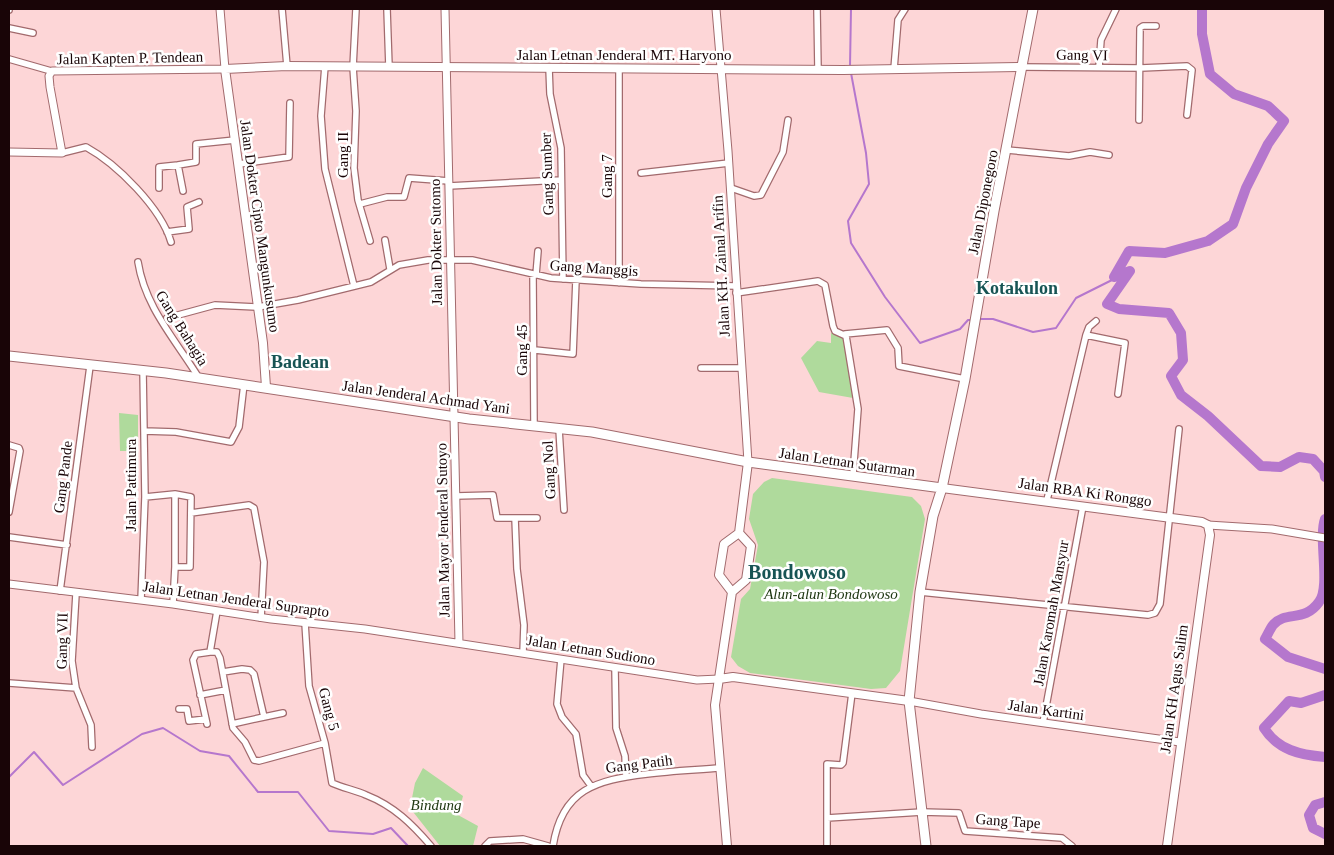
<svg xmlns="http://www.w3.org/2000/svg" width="1334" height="855" viewBox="0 0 1334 855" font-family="Georgia,serif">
  <rect width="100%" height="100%" fill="#fdd6d7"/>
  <!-- green -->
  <path fill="#afda9c" d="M 831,333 L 842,334 L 852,365 L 853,398 L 819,392 L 801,358 L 817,341 L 831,343 Z
    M 119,413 L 138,415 L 138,451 L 120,451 Z
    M 772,478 L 912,497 L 921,506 L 925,519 L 900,671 L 886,688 L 871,689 L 750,673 L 738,666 L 731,657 L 741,599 L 750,589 L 758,545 L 749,519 L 753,494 L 764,482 Z
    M 423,768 L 463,796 L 458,815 L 478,826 L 473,846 L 440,846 L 410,808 L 415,783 Z"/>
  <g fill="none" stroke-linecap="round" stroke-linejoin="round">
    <!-- stream -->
    <path stroke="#b577cd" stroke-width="2" d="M 850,66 L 851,9
      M 851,73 L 866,153 L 869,184 L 848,221 L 851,243 L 885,297 L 920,343 L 960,329 L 968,320 L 973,320
      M 977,319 L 993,319 L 1033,332 L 1056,328 L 1076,298 L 1130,271
      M 9,777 L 34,752 L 63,785 L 142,734 L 163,728 L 200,751 L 229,756 L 258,792 L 298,792 L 329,831 L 373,834 L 391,828 L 408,846"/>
    <!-- river -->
    <path stroke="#b577cd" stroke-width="10" d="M 1202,9 L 1202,34 L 1210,74 L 1234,94 L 1268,106 L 1284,121 L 1268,144 L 1246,188 L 1233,224 L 1208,241 L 1165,253 L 1129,251 L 1114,277 L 1130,271 L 1107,304 L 1119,309 L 1169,313 L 1181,333 L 1183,360 L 1171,376 L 1181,395 L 1208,416 L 1261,466 L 1280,467 L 1299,457 L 1313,459 L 1324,471 L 1325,477
      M 1325,519 C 1318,539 1331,586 1319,602 C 1304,623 1286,610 1273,625 C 1270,629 1268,634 1265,639 L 1288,657 L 1325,669
      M 1325,695 L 1301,703 L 1289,701 L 1264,728 C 1278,750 1300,755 1325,757
      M 1325,802 L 1315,805 L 1309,815 L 1313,828 L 1325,834"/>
    <defs>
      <path id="minor" d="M 282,9 L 287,66
        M 356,9 L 353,67 L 356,111 L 354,168 L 358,200 L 370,241
        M 387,9 L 389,67
        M 817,9 L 818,70
        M 9,10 L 9,9
        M 9,28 L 33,33
        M 9,59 L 51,71
        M 325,66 L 321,116 L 325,169 L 354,286
        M 1022,67 L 1141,68 L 1187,66 L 1192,70 L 1187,115
        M 1099,67 L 1101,40 L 1116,9
        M 549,68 L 550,94 L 561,148 L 563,279
        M 619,68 L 619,283
        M 894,69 L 898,20 L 905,9
        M 1139,120 L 1140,28 L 1143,26 L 1156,26
        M 1007,150 L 1069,156 L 1090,152 L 1109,155
        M 62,153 L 86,147 C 117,164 161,208 171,242
        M 239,164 L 289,157 L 290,103
        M 641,173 L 729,163
        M 449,186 L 561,180
        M 159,188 L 159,167 L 178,165
        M 731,188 L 754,196 L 761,195 L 783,152 L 788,120
        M 183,191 L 178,165 L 196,162 L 196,144 L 235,140
        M 360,204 L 387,197 L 404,197 L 409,178 L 449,181
        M 167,232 L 189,229 L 187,207 L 199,202
        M 385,240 L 390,269
        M 138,262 C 145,307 175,339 199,378
        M 533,274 L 534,426
        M 536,275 L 538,251
        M 736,293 L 818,281 L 825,285 L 833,326 L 835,331 L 846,336 L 858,409 L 853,475
        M 167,318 L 215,305 L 258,307 L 298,300 L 371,282 L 399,265 L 428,260 L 472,260 L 551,278 L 641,284 L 736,286
        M 845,334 L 887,330 L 898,348 L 899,366 L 965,379
        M 1086,335 L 1125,343 L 1118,394
        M 535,350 L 573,354 L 576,280
        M 701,368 L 741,368
        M 559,429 L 564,510
        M 144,431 L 176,432 L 231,442 L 239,427 L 244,384
        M 9,445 L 19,448 L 20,451 L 9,512
        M 456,496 L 493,495 L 497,518 L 537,518
        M 145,497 L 175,494 L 191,497 L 190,567 L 175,567
        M 1047,500 L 1086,335 L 1089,327 L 1096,321
        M 191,513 L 249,505 L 254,508 L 264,562 L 261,618
        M 515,518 L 517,569 L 524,625 L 523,653
        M 9,537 L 67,545
        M 60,591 L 90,366
        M 920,592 L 1148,615 L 1155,613 L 1160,604 L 1179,429
        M 76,594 L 72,661 L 76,688 L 91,725 L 92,747
        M 141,600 L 145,497 L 143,370
        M 173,604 L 175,567 L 175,494
        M 217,611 L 210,652 L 217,652 L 220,658 L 233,728 L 245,742 L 254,760 L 259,761 L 325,743
        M 305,623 L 309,686 L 325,743 L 332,783 C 343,788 355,790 366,795 C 394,806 412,824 431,846
        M 561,659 L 557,704 L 562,717 L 576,734 L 583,775 L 591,786
        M 615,668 L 616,728 L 625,756 L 626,777
        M 223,672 L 242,669 L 250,670 L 254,674 L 264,717 L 232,724
        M 9,683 L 76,688
        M 200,695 L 226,690
        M 179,709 L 187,709 L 189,721 L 206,719
        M 264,717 L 283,713
        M 1043,723 L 1083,506
        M 207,724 L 193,660 L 196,654 L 210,652
        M 827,818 L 922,812 L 959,813 L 965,831 L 1062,838 L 1072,846
        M 485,846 L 490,841 L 523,839 L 548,846
        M 553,846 C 562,789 596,780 647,774 C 671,771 696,770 720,768
        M 827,846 L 827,764 L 841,765 L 843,763 L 852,693"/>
      <path id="tertiary" d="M 445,9 L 459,643
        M 716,9 L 728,151 L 748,462
        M 9,152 L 62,153 L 50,87 L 49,76 L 52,71 L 225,69 L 220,9
        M 1208,525 L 1272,529 L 1325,538
        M 9,584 L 173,604 L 271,619 L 365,629 L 697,680 L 719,679
        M 909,701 L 981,714 L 1180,742"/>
      <path id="secondary" d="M 266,387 L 263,343 L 225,69 L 287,66 L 843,70 L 1022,67
        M 942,488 L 1202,522 L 1208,525 L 1210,535 L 1167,846
        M 739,533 L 748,462
        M 732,592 L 719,575 L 724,544 L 739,533
        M 732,592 L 746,580 L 751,546 L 739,533
        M 719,679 L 733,677 L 909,701
        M 727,846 L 715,705 L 732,592"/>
      <path id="primary" d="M 9,356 L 166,373 L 469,419 L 592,432 L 748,462 L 942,488
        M 926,846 L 909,701 L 920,592 L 933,516 L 942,488 L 965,379 L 994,211 L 1033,9"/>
    </defs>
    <!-- minor casing -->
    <use href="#minor" stroke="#a26a6d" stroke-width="8"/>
    <!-- tertiary casing -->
    <use href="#tertiary" stroke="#a26a6d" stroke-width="9"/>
    <!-- secondary casing -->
    <use href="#secondary" stroke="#a26a6d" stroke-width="10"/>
    <!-- primary casing -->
    <use href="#primary" stroke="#a26a6d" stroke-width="11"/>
    <!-- minor -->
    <use href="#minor" stroke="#fff" stroke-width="5.5"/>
    <!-- tertiary -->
    <use href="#tertiary" stroke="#fff" stroke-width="7"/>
    <!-- secondary -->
    <use href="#secondary" stroke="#fff" stroke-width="8"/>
    <!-- primary -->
    <use href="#primary" stroke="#fff" stroke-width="9"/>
  </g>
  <g text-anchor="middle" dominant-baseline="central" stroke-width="5" stroke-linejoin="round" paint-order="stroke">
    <!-- street labels -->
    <g font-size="15" fill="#190507" stroke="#fff">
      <text x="624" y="55">Jalan Letnan Jenderal MT. Haryono</text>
      <text transform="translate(1082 55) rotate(1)">Gang VI</text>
      <text transform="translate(130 58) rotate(-1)">Jalan Kapten P. Tendean</text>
      <text transform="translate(343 155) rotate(-90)">Gang II</text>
      <text transform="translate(547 174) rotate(-92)">Gang Sumber</text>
      <text transform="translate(607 176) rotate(-90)">Gang 7</text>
      <text transform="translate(983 202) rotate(-79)">Jalan Diponegoro</text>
      <text transform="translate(260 226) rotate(82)">Jalan Dokter Cipto Mangunkusumo</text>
      <text transform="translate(436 242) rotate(-91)">Jalan Dokter Sutomo</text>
      <text transform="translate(721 266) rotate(-93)">Jalan KH. Zainal Arifin</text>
      <text transform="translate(594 268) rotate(4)">Gang Manggis</text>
      <text transform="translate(182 328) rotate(58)">Gang Bahagia</text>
      <text transform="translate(522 350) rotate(-90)">Gang 45</text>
      <text transform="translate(426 397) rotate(8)">Jalan Jenderal Achmad Yani</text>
      <text transform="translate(847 462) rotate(8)">Jalan Letnan Sutarman</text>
      <text transform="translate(549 470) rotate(-93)">Gang Nol</text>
      <text transform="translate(63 477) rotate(-83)">Gang Pande</text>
      <text transform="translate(131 485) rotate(-90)">Jalan Pattimura</text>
      <text transform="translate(1085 492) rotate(8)">Jalan RBA Ki Ronggo</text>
      <text transform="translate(443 530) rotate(-91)">Jalan Mayor Jenderal Sutoyo</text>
      <text transform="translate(236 599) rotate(8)">Jalan Letnan Jenderal Suprapto</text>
      <text transform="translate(1051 613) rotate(-80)">Jalan Karomah Mansyur</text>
      <text transform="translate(62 641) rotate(-89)">Gang VII</text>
      <text transform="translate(591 650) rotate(9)">Jalan Letnan Sudiono</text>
      <text transform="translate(1174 689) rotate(-82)">Jalan KH Agus Salim</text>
      <text transform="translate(329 709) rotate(75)">Gang 5</text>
      <text transform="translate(1046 710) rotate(8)">Jalan Kartini</text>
      <text transform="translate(639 764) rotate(-7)">Gang Patih</text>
      <text transform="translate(1008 821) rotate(4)">Gang Tape</text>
    </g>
    <!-- park labels -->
    <g font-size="15" font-style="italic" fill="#213914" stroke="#fff">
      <text x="831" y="594">Alun-alun Bondowoso</text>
      <text x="436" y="805">Bindung</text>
    </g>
    <!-- quarter labels -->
    <g font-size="18" font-weight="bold" fill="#175454" stroke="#fff">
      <text x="1017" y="288">Kotakulon</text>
      <text x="300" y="362">Badean</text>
    </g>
    <!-- district labels -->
    <g font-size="20" font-weight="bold" fill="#175454" stroke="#fff">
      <text x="797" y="572">Bondowoso</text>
    </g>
  </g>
  <!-- border -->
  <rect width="1334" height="855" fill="none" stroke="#190507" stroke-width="20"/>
</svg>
